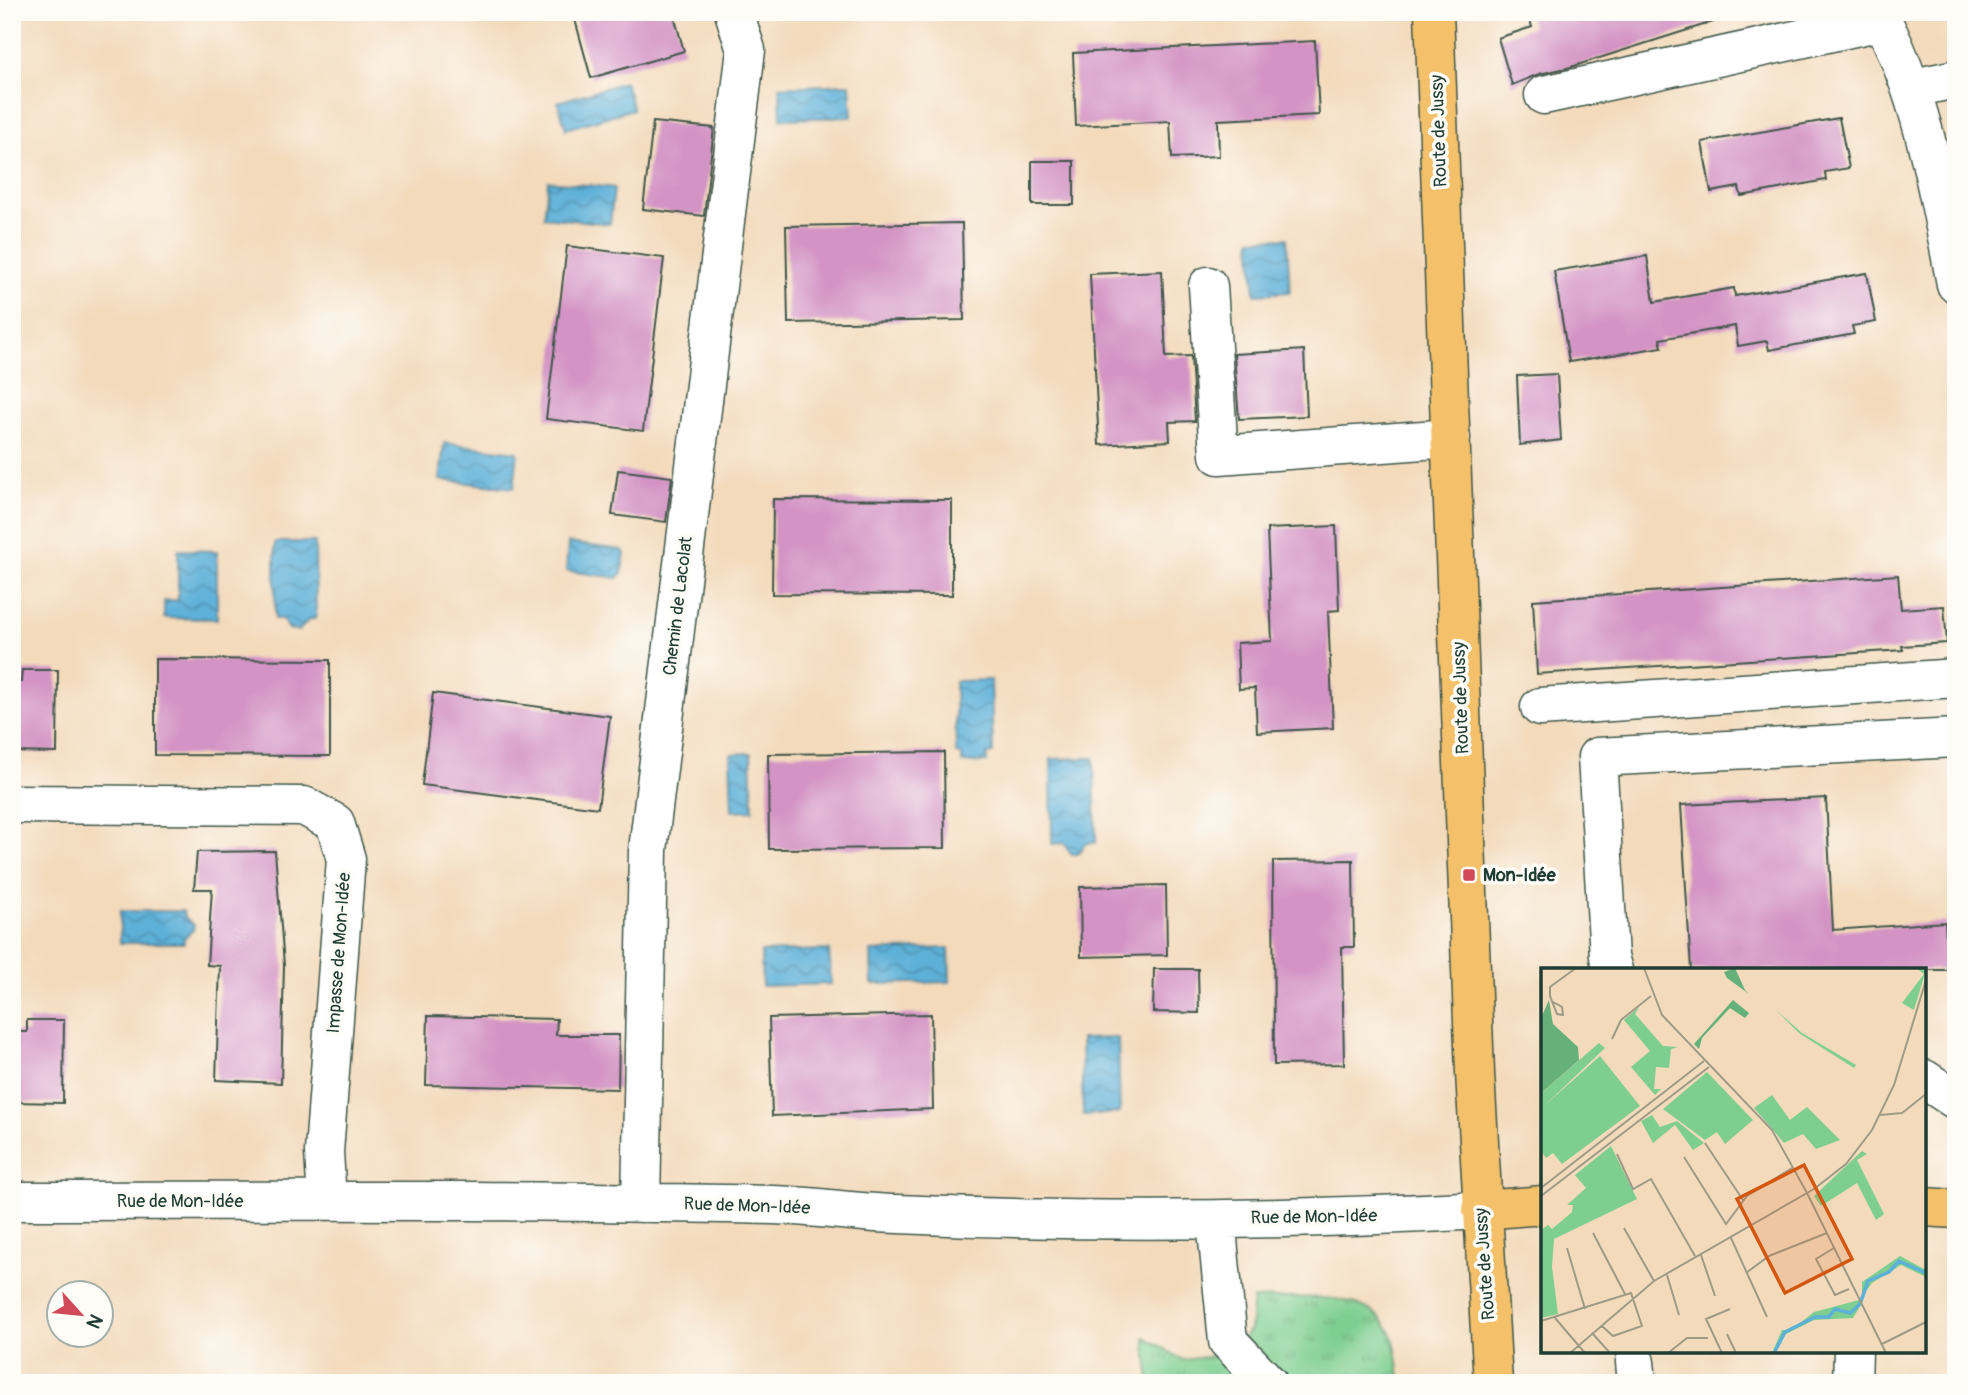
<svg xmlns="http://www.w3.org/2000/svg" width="1968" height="1395" viewBox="0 0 1968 1395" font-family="Pangolin,sans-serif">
  <defs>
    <pattern id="grass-tufts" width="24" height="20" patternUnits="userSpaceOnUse" patternTransform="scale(1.75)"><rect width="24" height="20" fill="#7dce8f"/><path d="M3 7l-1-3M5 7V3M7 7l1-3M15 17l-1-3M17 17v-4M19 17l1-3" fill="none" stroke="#66a876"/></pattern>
    <pattern id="water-waves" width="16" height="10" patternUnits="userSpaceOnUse" patternTransform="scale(1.75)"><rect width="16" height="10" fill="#5db0d8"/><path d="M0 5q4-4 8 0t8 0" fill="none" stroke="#4c90b0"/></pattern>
  </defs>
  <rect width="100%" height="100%" fill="#fdfcf7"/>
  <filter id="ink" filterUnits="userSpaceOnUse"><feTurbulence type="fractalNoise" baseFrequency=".0143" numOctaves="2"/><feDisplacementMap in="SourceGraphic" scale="14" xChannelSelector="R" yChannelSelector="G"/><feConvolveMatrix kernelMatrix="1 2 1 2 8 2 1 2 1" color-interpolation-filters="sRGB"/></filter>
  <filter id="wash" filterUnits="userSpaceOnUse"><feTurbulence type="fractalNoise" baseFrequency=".00686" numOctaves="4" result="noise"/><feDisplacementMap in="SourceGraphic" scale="28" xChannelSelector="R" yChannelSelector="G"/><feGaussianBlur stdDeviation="1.57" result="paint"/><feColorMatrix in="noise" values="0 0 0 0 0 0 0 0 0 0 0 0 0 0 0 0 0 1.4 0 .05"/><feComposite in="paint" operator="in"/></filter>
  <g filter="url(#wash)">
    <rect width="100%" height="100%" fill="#f3dabb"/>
    <!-- grass -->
    <path fill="url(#grass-tufts)" stroke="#4e8662" stroke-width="2" d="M 1253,1299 C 1296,1299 1370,1286 1392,1335 C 1398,1348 1398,1368 1401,1383 L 1150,1383 L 1145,1337 L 1183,1360 L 1228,1354 L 1250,1330 Z"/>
    <!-- water -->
    <path fill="url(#water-waves)" stroke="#3e7686" stroke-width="2" d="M 625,82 L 633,109 L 566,129 L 558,102 Z
      M 850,84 L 852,117 L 781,119 L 780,87 Z
      M 548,181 L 614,188 L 610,224 L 544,217 Z
      M 1287,238 L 1290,292 L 1255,294 L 1251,239 Z
      M 444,443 L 518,452 L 514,488 L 440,480 Z
      M 275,542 L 315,542 L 316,619 L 309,619 L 299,631 L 289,629 L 282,619 L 275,619 Z
      M 568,543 L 622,550 L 625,553 L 622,573 L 618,578 L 566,571 Z
      M 178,550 L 217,551 L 217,619 L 164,618 L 164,601 L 178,600 Z
      M 991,680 L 993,753 L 987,754 L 987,762 L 962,763 L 962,755 L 956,754 L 955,681 Z
      M 751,753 L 753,810 L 732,811 L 730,754 Z
      M 1094,758 L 1096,843 L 1086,843 L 1078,854 L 1071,854 L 1064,843 L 1052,844 L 1051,759 Z
      M 120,911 L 183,911 L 184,917 L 194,925 L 193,930 L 184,938 L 184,943 L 120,943 Z
      M 949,948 L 950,982 L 872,984 L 871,951 Z
      M 829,950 L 831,984 L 762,986 L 761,952 Z
      M 1118,1038 L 1120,1113 L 1083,1115 L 1081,1039 Z"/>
    <g id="blocks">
      <!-- building -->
      <path fill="#d393c4" d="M 573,12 L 673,12 L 684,51 L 591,78 Z
        M 1528,12 L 1715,12 L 1716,21 L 1571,67 L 1539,74 L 1512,85 L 1498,38 L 1532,27 Z
        M 1315,41 L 1319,115 L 1218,120 L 1219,156 L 1172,158 L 1170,121 L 1076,126 L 1073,53 Z
        M 1839,118 L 1849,168 L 1825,172 L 1826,180 L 1741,196 L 1739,187 L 1711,192 L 1702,142 Z
        M 653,122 L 714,128 L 704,216 L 643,209 Z
        M 1032,161 L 1074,161 L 1074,205 L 1032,205 Z
        M 962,223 L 964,320 L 788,323 L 786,226 Z
        M 567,246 L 664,258 L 643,431 L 546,419 Z
        M 1647,256 L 1654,302 L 1734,288 L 1735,296 L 1867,273 L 1876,322 L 1852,326 L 1854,334 L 1769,350 L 1767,341 L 1738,346 L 1735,326 L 1660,339 L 1662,347 L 1569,362 L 1554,271 Z
        M 1162,271 L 1166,357 L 1191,356 L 1195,421 L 1169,422 L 1170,441 L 1099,445 L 1090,274 Z
        M 1304,350 L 1307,416 L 1239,419 L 1234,354 Z
        M 1557,374 L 1561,440 L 1520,445 L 1517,376 Z
        M 618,470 L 672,477 L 666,522 L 612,515 Z
        M 773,499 L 952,500 L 952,595 L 772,594 Z
        M 1336,526 L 1339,610 L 1328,611 L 1333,728 L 1257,732 L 1255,688 L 1239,689 L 1237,643 L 1272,641 L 1267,529 Z
        M 1898,575 L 1901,609 L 1944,606 L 1947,643 L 1902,646 L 1903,650 L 1537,674 L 1533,600 Z
        M 155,659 L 330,660 L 330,756 L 155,755 Z
        M 22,670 L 58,670 L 57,753 L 12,752 L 12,682 L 21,682 Z
        M 433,693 L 610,716 L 598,808 L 422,785 Z
        M 944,752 L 945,848 L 769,849 L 768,754 Z
        M 1826,798 L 1833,930 L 1945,922 L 1948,970 L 1691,970 L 1681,805 Z
        M 275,851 L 284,965 L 281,1083 L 216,1080 L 220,966 L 207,965 L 212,889 L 194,889 L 197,852 Z
        M 1353,860 L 1354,947 L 1342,947 L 1344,1064 L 1274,1065 L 1273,861 Z
        M 1166,885 L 1167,955 L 1081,957 L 1080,887 Z
        M 1154,969 L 1198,969 L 1199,1013 L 1153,1012 Z
        M 931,1014 L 933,1109 L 772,1116 L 769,1018 Z
        M 428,1016 L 557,1019 L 556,1035 L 619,1035 L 618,1089 L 426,1085 Z
        M 27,1020 L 64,1020 L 63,1103 L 12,1102 L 12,1032 L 27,1032 Z"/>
    </g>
  </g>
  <g filter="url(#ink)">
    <use href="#blocks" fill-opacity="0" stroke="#3f5548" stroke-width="2"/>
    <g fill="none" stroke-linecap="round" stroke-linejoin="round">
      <defs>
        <path id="minor" d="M 1878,12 C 1923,97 1938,191 1956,284
          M 1913,88 L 1956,79
          M 1544,95 L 1882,21
          M 1208,286 L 1219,455 L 1451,438
          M 1540,707 L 1956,678
          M 12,804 L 304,806 L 335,823 L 346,859 L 324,1152 L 327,1201
          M 1613,970 L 1609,957 L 1597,757 L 1956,738
          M 1924,1079 L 1956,1100
          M 12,1201 C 266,1201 520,1199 773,1205 C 815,1206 857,1213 898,1214 C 1093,1223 1288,1221 1482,1210
          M 641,1203 L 648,850 L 746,50 L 734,12
          M 1216,1220 L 1228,1341 L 1268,1383
          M 1635,1362 L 1637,1383
          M 1852,1383 L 1853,1351"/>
        <path id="major" d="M 1434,12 L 1475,1073 L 1493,1383
          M 1924,1207 L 1956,1209
          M 1482,1210 L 1543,1205"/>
      </defs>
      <!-- minor casing -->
      <use href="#minor" stroke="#3f5548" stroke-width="41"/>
      <!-- major casing -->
      <use href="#major" stroke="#3f5548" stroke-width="41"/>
      <!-- minor -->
      <use href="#minor" stroke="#fff" stroke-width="38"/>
      <!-- major -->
      <use href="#major" stroke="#f4c16b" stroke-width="38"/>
    </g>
  </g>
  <!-- markers -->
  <rect fill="#d1495b" stroke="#fdfcf7" stroke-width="2.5" x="1462" y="868" width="14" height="14" rx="3.5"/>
  <g text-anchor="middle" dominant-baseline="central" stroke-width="7" stroke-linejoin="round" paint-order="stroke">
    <!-- street labels -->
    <g font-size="18" fill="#1f3d34" stroke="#fdfcf7">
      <text transform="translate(1439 131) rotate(-92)">Route de Jussy</text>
      <text transform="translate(678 606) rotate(-83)">Chemin de Lacolat</text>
      <text transform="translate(1461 698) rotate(-92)">Route de Jussy</text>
      <text transform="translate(339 953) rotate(-86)">Impasse de Mon-Idée</text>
      <text x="180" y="1201">Rue de Mon-Idée</text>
      <text transform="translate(747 1206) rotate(2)">Rue de Mon-Idée</text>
      <text transform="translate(1314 1217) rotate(-1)">Rue de Mon-Idée</text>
      <text transform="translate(1485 1264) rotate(-94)">Route de Jussy</text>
    </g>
    <!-- poi labels -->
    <g font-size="18" font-weight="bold" fill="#1f3d34" stroke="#fdfcf7" text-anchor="start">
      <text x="1483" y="875">Mon-Idée</text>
    </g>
  </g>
  <!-- overview -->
  <g transform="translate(1541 968)">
    <rect width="385" height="385" fill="#f3dabb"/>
    <path d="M 375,0 L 385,2 L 373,42 L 361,35 L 383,6 ZM 235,42 L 261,65 L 315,97 L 313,100 L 258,65 ZM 58,75 L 64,80 L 3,138 L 59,88 L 99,138 L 21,196 L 12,185 L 5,190 L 0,183 L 0,125 ZM 166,104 L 212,152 L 184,176 L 176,164 L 164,172 L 122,141 ZM 231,127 L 249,152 L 266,139 L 299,172 L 275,181 L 262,166 L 243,175 L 213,140 ZM 111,147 L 119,159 L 136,153 L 163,175 L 152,182 L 134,157 L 112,175 L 100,153 ZM 70,178 L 96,231 L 13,271 L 11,299 L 17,346 L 0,350 L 0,262 L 7,257 L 11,261 L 31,244 L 32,237 L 26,237 L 45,220 L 34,207 ZM 321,183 L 326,186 L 316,192 L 343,246 L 335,252 L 316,215 L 280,238 L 273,228 Z" fill="#7dce8f"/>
    <path d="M 194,0 L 204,22 L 208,26 L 186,10 L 183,4 ZM 8,32 L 12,56 L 37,79 L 38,92 L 0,125 L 0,50 ZM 192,32 L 208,45 L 204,50 L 189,40 L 161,70 L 158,81 L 153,76 Z" fill="#66b17a"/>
    <path d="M 359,288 L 385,302 L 385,309 L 360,297 L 331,315 L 321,329 L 321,314 ZM 318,332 L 320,337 L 312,350 L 273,352 L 245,366 L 231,385 L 241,362 L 250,362 L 273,344 Z" fill="#7dce8f"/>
    <path d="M 98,39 L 94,46 L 122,78 L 137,79 L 130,81 L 128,100 L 115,99 L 113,121 L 120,121 L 114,127 L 90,99 L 109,83 L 83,52 Z" fill="#7dce8f"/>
    <path fill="none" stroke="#5db0d8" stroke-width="3.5" d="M 233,385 L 244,364 L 274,349 L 288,349 L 294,341 L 309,345 L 319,336 L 327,313 L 348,304 L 358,293 L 385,305"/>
    <path fill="none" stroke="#9e9b85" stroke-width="2" d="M 103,0 L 121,47 L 231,162 L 266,225M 12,34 L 21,39 L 22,47 L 16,46 L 9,28 L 9,19 L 35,0M 71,71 L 80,52 L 110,28M 339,147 L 361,145 L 385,126M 164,175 L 202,232M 76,186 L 92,221 L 110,211 L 154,288M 143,189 L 185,256 L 206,228 L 251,200M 0,220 L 163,93M 266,225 L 345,385M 0,228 L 168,99M 83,260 L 113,313M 52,265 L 84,326M 190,270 L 226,349M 26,280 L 44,341M 293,280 L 275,291 L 294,327 L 308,321M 160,287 L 174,328M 205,305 L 228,288 L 286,265M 126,307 L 138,347M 14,350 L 44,385M 0,353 L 90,325 L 101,358 L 72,368 L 61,358M 52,366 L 69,385M 186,366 L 195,385M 341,376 L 385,354M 29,385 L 113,313 L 273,221 L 305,196 L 331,162 L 353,117 L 385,12M 127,385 L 146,370 L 167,370M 181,385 L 165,351 L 189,341"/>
    <path fill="#d45610" fill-opacity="0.15" stroke="#d45610" stroke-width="3.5" d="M 263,197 L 311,291 L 244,325 L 196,231 Z"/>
    <rect width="385" height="385" fill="none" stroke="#1f3d34" stroke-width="3.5"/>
  </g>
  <!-- margin -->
  <rect width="1968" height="1395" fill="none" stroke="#fdfcf7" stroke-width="42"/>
  <!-- north arrow -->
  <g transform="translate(80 1314) rotate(117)"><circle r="33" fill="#fdfcf7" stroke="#a4b0a9" stroke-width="2"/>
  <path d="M0-5L12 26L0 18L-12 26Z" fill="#d1495b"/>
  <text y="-10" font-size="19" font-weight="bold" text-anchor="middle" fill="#1f3d34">N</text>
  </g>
</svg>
